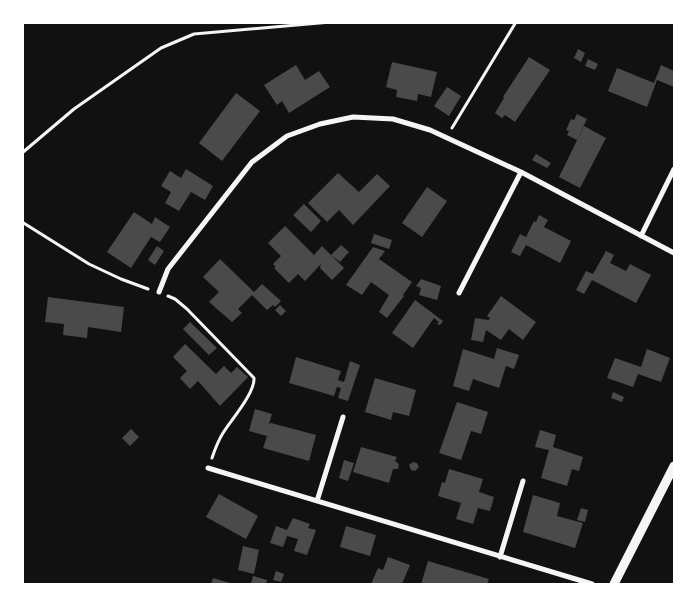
<svg xmlns="http://www.w3.org/2000/svg" width="697" height="607" viewBox="0 0 697 607" font-family="'DejaVu Sans',sans-serif">
  <rect width="100%" height="100%" fill="#111"/>
  <!-- building -->
  <path fill="#4a4a4a" d="M 578,49 L 585,53 L 581,62 L 574,58 Z
    M 529,57 L 550,70 L 515,122 L 505,115 L 502,118 L 495,113 L 504,98 L 503,97 Z
    M 588,59 L 598,64 L 595,70 L 585,66 Z
    M 392,62 L 437,72 L 431,97 L 418,94 L 417,101 L 396,97 L 397,90 L 386,87 Z
    M 296,65 L 305,80 L 319,71 L 330,87 L 289,113 L 282,101 L 277,105 L 264,85 Z
    M 661,65 L 674,71 L 674,87 L 657,80 L 647,107 L 608,91 L 617,68 L 654,83 Z
    M 447,87 L 461,96 L 449,116 L 434,106 Z
    M 236,93 L 260,111 L 222,161 L 199,143 Z
    M 577,114 L 587,119 L 577,140 L 567,135 L 569,131 L 566,130 L 571,119 L 574,120 Z
    M 584,126 L 606,138 L 580,188 L 559,177 Z
    M 536,154 L 551,163 L 547,168 L 532,160 Z
    M 186,169 L 213,186 L 205,200 L 191,192 L 179,211 L 165,203 L 171,192 L 161,186 L 170,171 L 181,178 Z
    M 338,173 L 359,192 L 377,174 L 390,186 L 353,225 L 339,210 L 327,222 L 308,203 Z
    M 427,187 L 447,201 L 422,237 L 402,223 Z
    M 304,204 L 321,221 L 311,232 L 293,215 Z
    M 134,212 L 152,224 L 155,217 L 170,227 L 160,242 L 151,237 L 131,268 L 107,252 Z
    M 539,215 L 548,220 L 544,227 L 571,241 L 560,263 L 526,245 L 520,256 L 511,252 L 520,234 L 526,237 L 534,221 L 536,222 Z
    M 285,226 L 314,255 L 322,246 L 344,268 L 332,280 L 320,268 L 321,264 L 305,281 L 298,274 L 289,283 L 274,268 L 276,267 L 273,264 L 281,256 L 268,243 Z
    M 374,234 L 392,240 L 389,249 L 371,243 Z
    M 341,245 L 349,252 L 340,262 L 331,255 Z
    M 157,246 L 164,251 L 155,265 L 148,260 Z
    M 373,247 L 385,251 L 379,259 L 412,282 L 403,295 L 404,296 L 387,318 L 379,312 L 389,295 L 371,282 L 362,295 L 346,285 Z
    M 606,251 L 614,255 L 610,263 L 626,271 L 630,264 L 651,275 L 636,303 L 592,280 L 584,294 L 576,290 L 586,271 L 593,274 Z
    M 220,259 L 254,292 L 262,284 L 281,301 L 275,307 L 273,305 L 267,310 L 252,295 L 238,309 L 242,313 L 232,322 L 209,302 L 219,292 L 203,277 Z
    M 421,279 L 441,286 L 437,300 L 419,295 L 421,288 L 416,286 Z
    M 501,296 L 536,322 L 523,340 L 509,329 L 501,340 L 486,330 L 483,342 L 471,340 L 475,318 L 488,320 L 487,322 L 490,318 L 487,316 Z
    M 48,297 L 124,307 L 121,332 L 88,327 L 87,338 L 63,335 L 64,324 L 45,322 Z
    M 415,300 L 443,321 L 440,325 L 437,324 L 439,322 L 434,318 L 413,348 L 392,333 Z
    M 280,305 L 286,311 L 281,316 L 275,310 Z
    M 190,322 L 217,348 L 209,355 L 183,329 Z
    M 185,344 L 216,374 L 224,366 L 231,373 L 237,367 L 248,377 L 220,406 L 198,381 L 190,389 L 180,378 L 187,371 L 173,357 Z
    M 497,348 L 519,355 L 514,369 L 506,366 L 499,388 L 473,379 L 469,391 L 453,386 L 463,349 L 494,359 Z
    M 647,349 L 670,358 L 661,382 L 638,374 L 633,387 L 607,378 L 615,358 L 641,367 Z
    M 296,357 L 341,371 L 338,380 L 344,382 L 350,361 L 360,365 L 348,401 L 338,398 L 341,388 L 337,387 L 334,396 L 289,383 Z
    M 375,378 L 416,390 L 409,416 L 393,412 L 391,420 L 365,412 Z
    M 613,392 L 624,397 L 622,402 L 611,398 Z
    M 457,402 L 488,412 L 481,434 L 471,431 L 461,460 L 439,453 Z
    M 255,409 L 272,414 L 269,424 L 271,423 L 316,435 L 309,461 L 263,448 L 267,436 L 249,431 Z
    M 131,429 L 139,437 L 130,446 L 122,438 Z
    M 540,430 L 556,435 L 553,447 L 583,457 L 579,471 L 572,469 L 567,486 L 541,478 L 549,450 L 535,447 Z
    M 361,447 L 397,457 L 395,461 L 399,464 L 398,469 L 393,469 L 389,483 L 353,472 Z
    M 344,460 L 354,463 L 348,481 L 339,478 Z
    M 413,462 L 417,463 L 419,467 L 415,471 L 411,470 L 409,465 Z
    M 449,469 L 483,479 L 479,492 L 494,497 L 490,511 L 478,508 L 473,524 L 456,519 L 461,503 L 438,496 L 442,482 L 445,483 Z
    M 219,494 L 258,516 L 246,539 L 206,517 Z
    M 533,495 L 560,503 L 557,516 L 583,523 L 575,548 L 523,532 Z
    M 581,508 L 588,510 L 585,522 L 577,520 Z
    M 293,518 L 310,524 L 308,528 L 316,530 L 307,555 L 294,551 L 298,539 L 287,536 L 283,547 L 270,543 L 276,526 L 287,530 Z
    M 346,526 L 376,535 L 370,556 L 340,547 Z
    M 243,546 L 259,550 L 254,574 L 238,570 Z
    M 388,557 L 410,565 L 402,584 L 371,584 L 378,568 L 383,570 Z
    M 428,561 L 489,579 L 487,584 L 421,584 Z
    M 276,571 L 284,574 L 281,582 L 273,580 Z
    M 253,576 L 267,580 L 266,584 L 251,584 Z
    M 213,578 L 233,584 L 211,584 Z"/>
  <g fill="none" stroke-linecap="round" stroke-linejoin="round">
    <!-- path -->
    <path stroke="#f5f5f5" stroke-width="3" d="M 452,128 L 516,22
      M 22,153 L 74,109 L 161,48 L 194,34 L 331,22
      M 22,222 L 89,264 L 121,279 L 148,289
      M 168,296 L 175,299 L 187,309 L 254,378 C 255,393 231,420 223,433 C 218,441 215,449 212,458"/>
    <!-- minor -->
    <path stroke="#f5f5f5" stroke-width="5" d="M 641,236 L 674,169
      M 159,292 L 168,269 L 252,162 L 287,136 L 320,124 L 353,117 L 393,119 L 430,130 L 521,172 L 674,253
      M 459,293 L 521,172
      M 208,468 L 592,584
      M 317,501 L 343,417
      M 500,557 L 523,481"/>
    <!-- tertiary -->
    <path stroke="#f5f5f5" stroke-width="9" d="M 614,584 L 674,466"/>
  </g>
  <!-- border -->
  <rect width="697" height="607" fill="none" stroke="#ffffff" stroke-width="48"/>
</svg>
